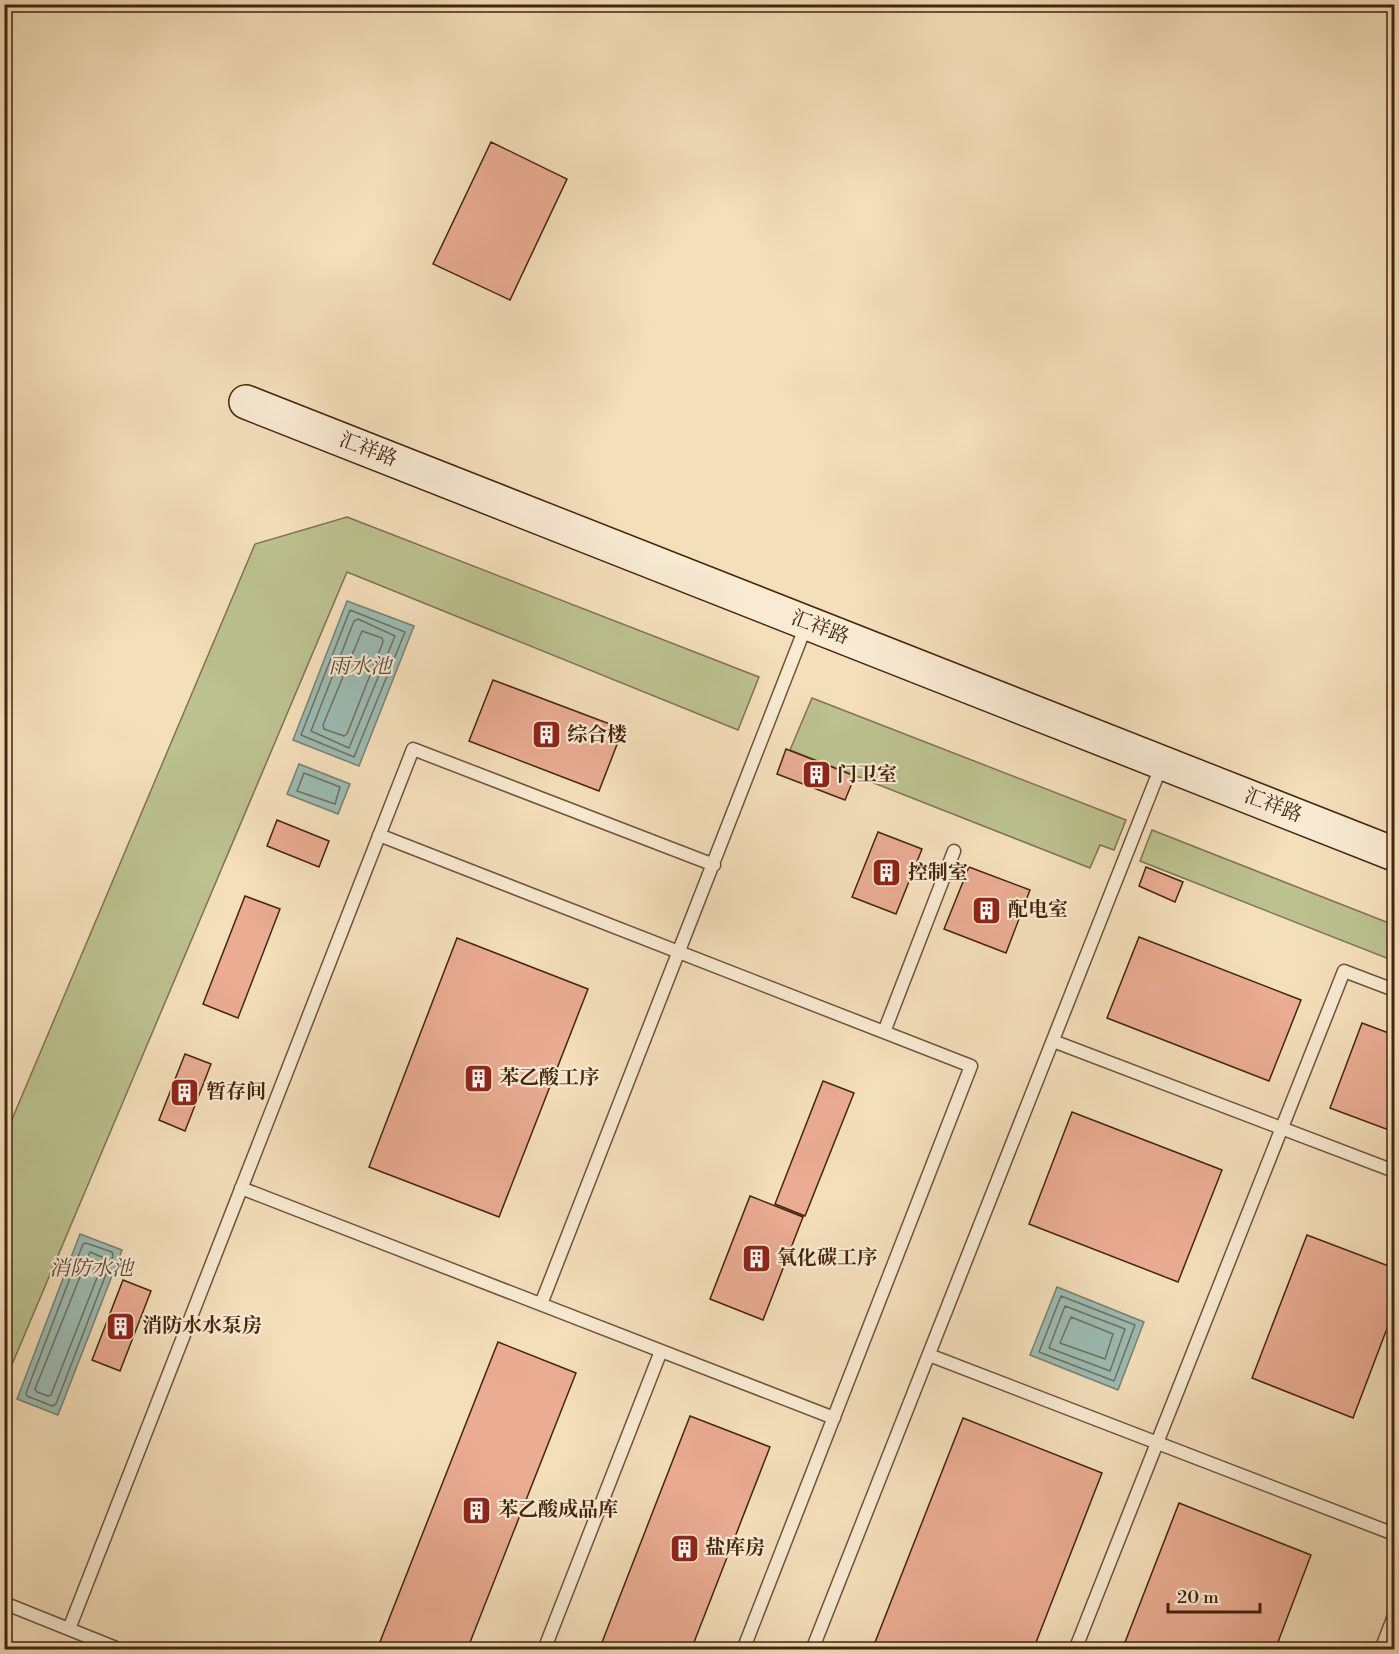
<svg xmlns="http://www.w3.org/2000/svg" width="1399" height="1654" viewBox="0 0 1399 1654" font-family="'Libre Bodoni','Noto Serif SC',serif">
  <rect width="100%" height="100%" fill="#f4dfbb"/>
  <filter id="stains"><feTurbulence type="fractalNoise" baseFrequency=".00333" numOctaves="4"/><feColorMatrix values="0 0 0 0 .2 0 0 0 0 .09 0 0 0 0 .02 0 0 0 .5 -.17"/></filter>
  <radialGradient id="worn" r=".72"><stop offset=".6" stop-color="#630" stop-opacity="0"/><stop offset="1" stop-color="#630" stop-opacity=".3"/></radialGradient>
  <!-- green -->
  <path fill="#bcc190" stroke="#80734e" stroke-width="1.5" d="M 347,517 L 759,677 L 738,730 L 347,572 L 5,1381 L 5,1136 L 255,544 Z
    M 812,698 L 1126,820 L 1114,850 L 1100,845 L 1090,868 L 790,750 Z
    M 1152,830 L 1394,925 L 1394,961 L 1140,861 Z"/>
  <!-- water -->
  <path fill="#9cbcb4" stroke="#798071" stroke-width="1.5" d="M 347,601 L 414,626 L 359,766 L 293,740 Z
    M 299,764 L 350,784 L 338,814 L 287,794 Z
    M 80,1234 L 122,1250 L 58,1415 L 17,1399 Z
    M 1057,1287 L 1144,1322 L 1118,1390 L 1030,1355 Z"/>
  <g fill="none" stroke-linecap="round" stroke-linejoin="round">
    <!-- shore -->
    <path stroke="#707060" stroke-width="1.5" d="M 350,610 L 405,632 L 354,757 L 301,735 Z
      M 358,619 L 395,636 L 349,748 L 311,731 L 354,621 Z
      M 362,631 L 382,638 L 383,642 L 347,734 L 344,736 L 324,729 L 323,725 Z
      M 304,773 L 340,787 L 335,804 L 297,791 Z
      M 86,1243 L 112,1252 L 113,1256 L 56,1404 L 52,1406 L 27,1396 L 26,1393 L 83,1244 Z
      M 90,1252 L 102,1257 L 104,1260 L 51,1395 L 48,1396 L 37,1392 L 35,1389 Z
      M 1061,1296 L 1135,1325 L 1114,1381 L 1039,1352 Z
      M 1065,1306 L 1125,1329 L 1110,1371 L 1049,1348 Z
      M 1071,1317 L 1113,1334 L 1105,1359 L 1060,1343 Z"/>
  </g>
  <!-- building -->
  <path fill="#eaac93" stroke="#44250d" stroke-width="1.5" d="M 491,142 L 567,179 L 510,300 L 433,264 Z
    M 493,680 L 623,729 L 599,791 L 469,741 Z
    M 786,749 L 855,776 L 845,800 L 777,774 Z
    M 277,820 L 329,841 L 319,867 L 267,846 Z
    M 878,832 L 922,849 L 896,914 L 852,897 Z
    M 969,867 L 1030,890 L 1006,953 L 944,929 Z
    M 1146,867 L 1183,882 L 1175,902 L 1139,886 Z
    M 245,896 L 280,909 L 238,1018 L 203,1004 Z
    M 1139,937 L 1301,1000 L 1269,1081 L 1107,1018 Z
    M 457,938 L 588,989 L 499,1217 L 369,1167 Z
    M 1362,1023 L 1394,1035 L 1394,1132 L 1330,1108 Z
    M 185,1054 L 211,1064 L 185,1131 L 159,1120 Z
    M 823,1081 L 854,1093 L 805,1216 L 775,1204 Z
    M 1072,1112 L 1222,1170 L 1178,1282 L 1029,1224 Z
    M 750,1196 L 803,1217 L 763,1320 L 710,1299 Z
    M 1307,1235 L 1394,1268 L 1394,1310 L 1353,1418 L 1252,1378 Z
    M 123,1280 L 151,1291 L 120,1371 L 92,1360 Z
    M 498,1342 L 576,1373 L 467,1650 L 383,1650 L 378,1647 Z
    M 690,1416 L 770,1447 L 691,1650 L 599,1650 Z
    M 963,1418 L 1102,1473 L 1033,1650 L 872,1650 Z
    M 1179,1503 L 1311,1555 L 1275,1650 L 1122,1650 Z"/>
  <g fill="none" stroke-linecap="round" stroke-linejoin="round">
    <defs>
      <path id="service" d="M 379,835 L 971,1066 L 743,1650
        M 884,1032 L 954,851
        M 1053,1041 L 1394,1171
        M 241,1188 L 834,1418
        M 541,1304 L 807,623
        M 929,1355 L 1394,1534
        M 4,1603 L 121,1650
        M 69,1629 L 413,749 L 714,865
        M 544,1650 L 661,1351
        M 812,1650 L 1162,764
        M 1075,1650 L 1344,971 L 1394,990
        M 1381,1650 L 1394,1616"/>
      <path id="secondary" d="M 246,402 L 1394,854"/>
    </defs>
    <!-- service casing -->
    <use href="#service" stroke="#705438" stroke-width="15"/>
    <!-- secondary casing -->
    <use href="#secondary" stroke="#44250d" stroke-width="36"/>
    <!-- service -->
    <use href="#service" stroke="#f8ead3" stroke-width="12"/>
    <!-- secondary -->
    <use href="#secondary" stroke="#f8ead3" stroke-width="33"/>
  </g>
  <!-- icons -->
  <defs>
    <symbol id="building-square" viewBox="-11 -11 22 22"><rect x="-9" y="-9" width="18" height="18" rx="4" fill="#8f2418" stroke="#f8ead3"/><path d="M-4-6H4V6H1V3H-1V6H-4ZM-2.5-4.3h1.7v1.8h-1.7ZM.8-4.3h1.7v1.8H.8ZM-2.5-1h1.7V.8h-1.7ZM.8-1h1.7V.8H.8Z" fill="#fff"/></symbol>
  </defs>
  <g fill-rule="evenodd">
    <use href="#building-square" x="530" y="718" width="33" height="33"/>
    <use href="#building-square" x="800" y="758" width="33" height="33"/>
    <use href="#building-square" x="870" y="856" width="33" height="33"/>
    <use href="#building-square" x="970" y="894" width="33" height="33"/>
    <use href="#building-square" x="462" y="1062" width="33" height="33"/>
    <use href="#building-square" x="168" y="1076" width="33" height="33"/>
    <use href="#building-square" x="740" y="1242" width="33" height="33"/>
    <use href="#building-square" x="104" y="1310" width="33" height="33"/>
    <use href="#building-square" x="460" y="1494" width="33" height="33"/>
    <use href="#building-square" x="668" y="1532" width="33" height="33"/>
  </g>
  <g text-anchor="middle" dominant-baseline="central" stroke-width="4.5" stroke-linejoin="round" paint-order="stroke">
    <!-- street labels -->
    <g font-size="20" fill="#44250d" stroke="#f8ead3">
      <text transform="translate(368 450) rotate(21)">汇祥路</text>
      <text transform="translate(820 628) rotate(21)">汇祥路</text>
      <text transform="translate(1273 806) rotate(21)">汇祥路</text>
    </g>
    <!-- poi labels -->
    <g font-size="20" font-weight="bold" fill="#44250d" stroke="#f8ead3" text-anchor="start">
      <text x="567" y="735">综合楼</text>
      <text x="837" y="775">门卫室</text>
      <text x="908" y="873">控制室</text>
      <text x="1008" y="910">配电室</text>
      <text x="499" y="1078">苯乙酸工序</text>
      <text x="206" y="1092">暂存间</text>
      <text x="777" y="1258">氧化碳工序</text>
      <text x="142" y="1326">消防水水泵房</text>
      <text x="498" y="1510">苯乙酸成品库</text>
      <text x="705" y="1548">盐库房</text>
    </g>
    <!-- water labels -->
    <g font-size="21" font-style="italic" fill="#5a4b37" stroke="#f8ead3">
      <text x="360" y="667">雨水池</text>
      <text x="91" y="1269">消防水池</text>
    </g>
  </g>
  <!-- margin -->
  <rect width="1399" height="1654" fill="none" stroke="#f4dfbb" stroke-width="24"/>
  <rect x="6" y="6" width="1387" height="1642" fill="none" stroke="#44250d" stroke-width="3"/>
  <rect x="12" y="12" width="1375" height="1630" fill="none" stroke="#44250d" stroke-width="1.5"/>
  <!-- scale -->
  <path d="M1168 1603v9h92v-9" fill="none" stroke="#44250d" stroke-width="3"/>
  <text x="1177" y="1603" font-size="18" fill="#44250d" stroke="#f8ead3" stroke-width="4.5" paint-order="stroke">20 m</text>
  <rect width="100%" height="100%" filter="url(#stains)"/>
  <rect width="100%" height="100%" fill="url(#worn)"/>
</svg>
